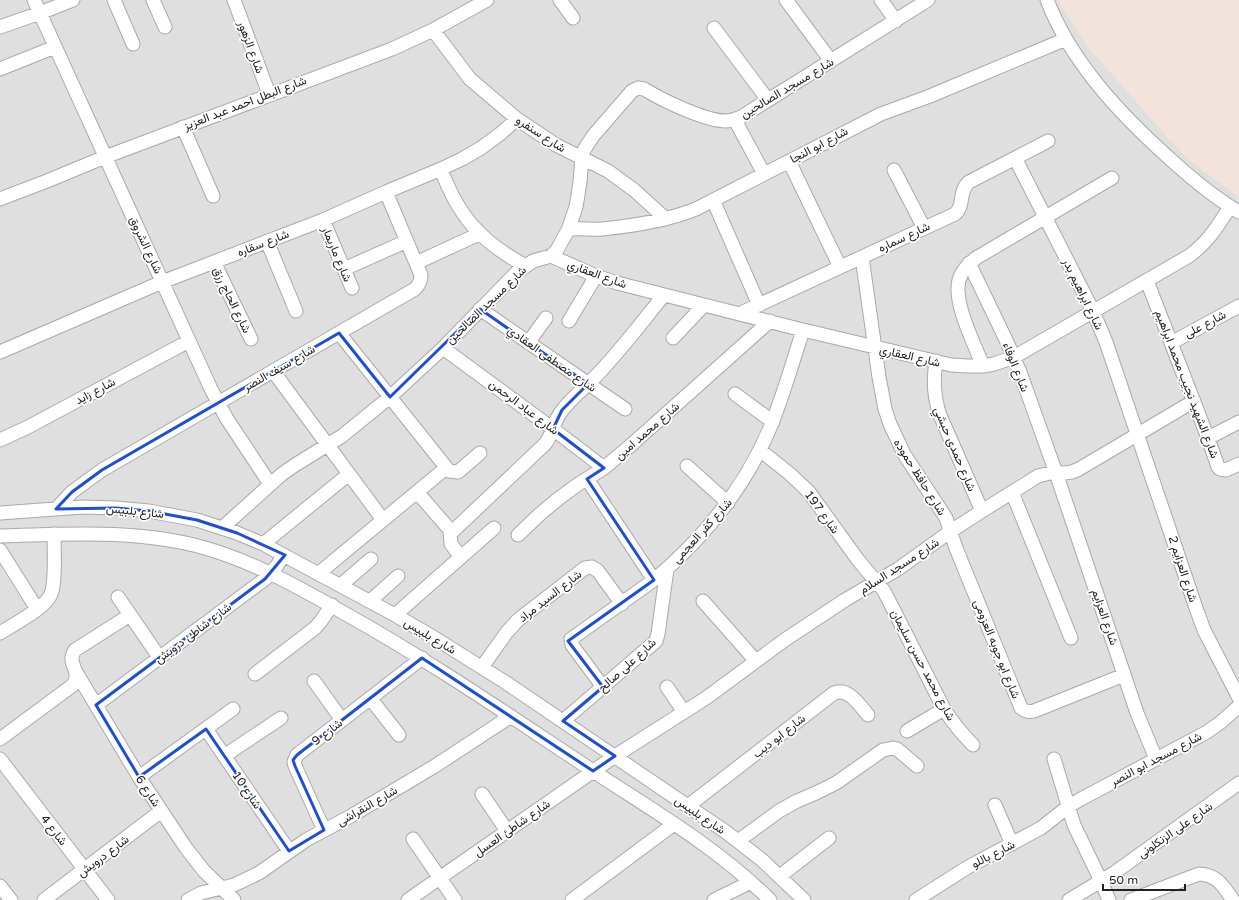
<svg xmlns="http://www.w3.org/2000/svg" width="1239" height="900" viewBox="0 0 1239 900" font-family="'Varela Round',Vazirmatn,sans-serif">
  <rect width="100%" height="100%" fill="#f2efe9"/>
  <!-- residential -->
  <path fill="#e0dfdf" d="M 0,0 L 1239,0 L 1239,900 L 0,900 Z"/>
  <!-- military -->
  <path fill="#f3e3dd" d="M 1059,0 L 1239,0 L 1239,197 L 1204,172 L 1186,157 L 1168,138 L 1087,46 L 1061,6 Z"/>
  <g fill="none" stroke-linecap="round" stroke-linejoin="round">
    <defs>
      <path id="minor" d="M 34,0 L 211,389 L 227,419 L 270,484
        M 114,0 L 133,44
        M 153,0 L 165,27
        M 234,0 L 269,94
        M 560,0 L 573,18
        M 786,0 L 831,61
        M 881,0 L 896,21
        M 1047,0 C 1071,62 1120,114 1169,158 C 1191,178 1213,197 1239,212
        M 0,27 L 40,13 L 73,0
        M 714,28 L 768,100
        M 433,30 L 470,79 L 517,119 L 556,145 L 608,171 L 634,190 L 666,219
        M 0,69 L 55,47
        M 735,120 L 764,174
        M 183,127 L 213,196
        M 1015,158 L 1093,311 L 1106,342 L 1196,608 L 1204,630 L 1239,698
        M 789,161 L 840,267
        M 441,169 C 458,216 481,242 526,266
        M 894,170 L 924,228
        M 0,199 L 47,181 L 105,157 L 392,49 L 433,30 L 487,0
        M 713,200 L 759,305
        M 323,220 L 352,288
        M 568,230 C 575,227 592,230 602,229 C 633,226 666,221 696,209 L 881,114 L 930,96 L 1066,39
        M 267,241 L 296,311
        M 551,256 L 596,276 L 617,283 L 803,330 L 951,365 L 967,366 L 983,366 L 994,364 L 1014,357 L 1189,256 C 1209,241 1217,227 1230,207
        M 862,257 L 879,377 L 885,409 L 890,424 L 904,454 L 946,518 L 956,548 L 1021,708 C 1026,712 1029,712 1034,711 L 1124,675
        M 214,262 L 251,339
        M 416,263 L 479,234
        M 969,263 L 1007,342 L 1020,372 L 1056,473 L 1137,713 L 1156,759
        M 344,269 L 407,241
        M 1147,281 L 1208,438 L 1218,467 L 1220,469 L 1226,470 L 1239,464
        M 480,309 L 625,409
        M 739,314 L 955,214 C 965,206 958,191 969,182 L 1048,141
        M 569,321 L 596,276
        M 339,333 L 449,471 L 458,472 L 480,453
        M 673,338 L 704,305
        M 528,343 L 546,318
        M 1171,343 L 1239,306
        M 443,348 L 553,429 L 604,468
        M 0,352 L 162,282 L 323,220 L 386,192 L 441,169 L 462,159 L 481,148 L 500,134 L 517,119
        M 936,361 C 933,381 934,394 939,413 L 982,511
        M 983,366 C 974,343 953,303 959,280 C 962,270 969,264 976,258 L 1112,178
        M 273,371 L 383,520
        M 735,394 L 773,422
        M 1208,438 L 1239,422
        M 0,440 L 28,427 L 189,341
        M 760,450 L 790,474 L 809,492 L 858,560 L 884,591 L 944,709 C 953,723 962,734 973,745
        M 687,466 L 728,503
        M 587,479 L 654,580
        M 417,492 L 450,530 L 451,544 L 461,557
        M 1012,492 L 1071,638
        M 56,509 L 72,492 L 102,470 L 415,289 C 419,285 421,281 421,275 L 386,192
        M 0,513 L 83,507 L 116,508 L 149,511 L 197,520 L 237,533 L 263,544 L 395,615 L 433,637 L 505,682 L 726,832 L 762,860 L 804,900
        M 222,528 L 282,474 L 295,465 L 342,436 L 390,397 L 443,348 L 517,272 L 526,266 L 533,261 L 551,256 L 557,250 L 568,230 L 576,207 L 580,182 L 582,158 L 584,150 L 593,136 L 632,91 L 638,88 L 644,89 C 662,100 705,121 726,121 C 731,121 736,119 741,117 L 928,0
        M 451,533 L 545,444 C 553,435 553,422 561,412 C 572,397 585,388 597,375 C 621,350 642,322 664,295
        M 518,535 L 540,514 L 558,499 L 577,485 L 604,468 L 630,446 L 770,321
        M 0,536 C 68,534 139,529 205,548 C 254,562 300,588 344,613 C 425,658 501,710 578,761 C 643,805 714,844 770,900
        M 263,544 L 349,474
        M 0,550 L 37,609
        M 319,573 L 446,468
        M 341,585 L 371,559
        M 118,597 L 159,657
        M 370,601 L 398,576
        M 703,601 L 755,660
        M 395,615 L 494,528
        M 0,633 C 14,624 46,608 51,594 C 56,582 54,549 54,534
        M 482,667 L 507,632 L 518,620 L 585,568 L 592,567 L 598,571 L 622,604
        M 76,672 L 139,777 L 186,848 L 204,871 L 234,900
        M 255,674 L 315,628 L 321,621 L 332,605
        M 314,681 L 342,720
        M 603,687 L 572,645 L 571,639 L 654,580 C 705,537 747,485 772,423 C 784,393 793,361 803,330
        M 667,687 L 684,712
        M 370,698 L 399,735
        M 96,705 L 265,579 L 276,567 L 284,555
        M 563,721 L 656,641 L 658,634 L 667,569
        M 206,729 L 289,851
        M 907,731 L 944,709
        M 0,739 L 73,685 C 83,669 65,665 75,650 L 130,615
        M 224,756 L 281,718
        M 0,759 L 108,900
        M 1054,759 L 1074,825 L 1101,881 L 1109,900
        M 139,777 L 233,709
        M 482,794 L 507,831
        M 995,805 L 1012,844
        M 688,806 L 834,693 C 849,687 860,706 868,715
        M 324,830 L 295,766 L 294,762 L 297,755 L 422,658
        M 413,839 L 455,900
        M 738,841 L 779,811 L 797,801 L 816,793 L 836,783 L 883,750 L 893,748 L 897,749 L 917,766
        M 780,876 L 829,838
        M 0,886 L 11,900
        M 44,900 L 161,811
        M 188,900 L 201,893 L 234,885 L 259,873 L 306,840 L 351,816 L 435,766 L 511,716
        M 408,900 L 615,756 L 706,698 L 786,639 L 845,600 L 898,569 L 951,531 L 982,511 L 1038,476 L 1050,473 L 1064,473 L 1072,472 L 1079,469 L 1194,401
        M 572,900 L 674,824
        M 714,900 L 751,882
        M 916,900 L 968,867 L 1041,828 L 1069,806 L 1081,799 L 1207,732 L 1221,722 L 1239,706
        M 1069,900 L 1114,873 L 1239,783
        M 1131,900 L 1199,874 C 1218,875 1223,886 1233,900"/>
    </defs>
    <!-- minor casing -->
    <use href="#minor" stroke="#a9a9a9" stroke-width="15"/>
    <!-- minor -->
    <use href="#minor" stroke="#fff" stroke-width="13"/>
  </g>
  <!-- marked area -->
  <path fill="none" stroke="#1d4ed8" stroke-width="3" stroke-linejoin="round" d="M 480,309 L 588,384 L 562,410 L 553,429 L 604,468 L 587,479 L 654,580 L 568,641 L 603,687 L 563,721 L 615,756 L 593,771 L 422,658 L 297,755 L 293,760 L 295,766 L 324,830 L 289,851 L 206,729 L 139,777 L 96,705 L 265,579 L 285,555 L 237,533 L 197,520 L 149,511 L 116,508 L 56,509 L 72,492 L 102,470 L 339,333 L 390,397 Z"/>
  <g text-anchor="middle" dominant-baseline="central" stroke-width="3.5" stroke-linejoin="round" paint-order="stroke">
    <!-- street labels -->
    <g font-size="12" fill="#222" stroke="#fff">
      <text transform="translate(251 47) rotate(70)">شارع الزهور</text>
      <text transform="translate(787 88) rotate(-31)">شارع مسجد الصالحين</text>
      <text transform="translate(245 103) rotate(-21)">شارع البطل احمد عبد العزيز</text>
      <text transform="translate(541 134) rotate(33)">شارع سنفرو</text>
      <text transform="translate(819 145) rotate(-28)">شارع ابو النجا</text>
      <text transform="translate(904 237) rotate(-25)">شارع سماره</text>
      <text transform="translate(263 243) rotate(-21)">شارع سقاره</text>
      <text transform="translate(146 245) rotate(65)">شارع الشروق</text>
      <text transform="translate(337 254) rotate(67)">شارع ماريمار</text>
      <text transform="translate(597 274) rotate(20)">شارع العقاري</text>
      <text transform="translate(1083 294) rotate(64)">شارع ابراهيم بدر</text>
      <text transform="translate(232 300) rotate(64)">شارع الحاج رزق</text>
      <text transform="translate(486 305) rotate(-44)">شارع مسجد الصالحين</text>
      <text transform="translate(1205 324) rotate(-28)">شارع على</text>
      <text transform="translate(910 356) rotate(13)">شارع العقاري</text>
      <text transform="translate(552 359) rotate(35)">شارع مصطفى العقادي</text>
      <text transform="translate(1016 367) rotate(68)">شارع الوفاء</text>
      <text transform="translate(279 368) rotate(-30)">شارع سيف النصر</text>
      <text transform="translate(1187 384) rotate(69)">شارع الشهيد نجيب محمد ابراهيم</text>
      <text transform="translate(95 391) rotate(-28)">شارع زايد</text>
      <text transform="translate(524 407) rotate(37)">شارع عباد الرحمن</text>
      <text transform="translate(647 431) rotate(-41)">شارع محمد امين</text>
      <text transform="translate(955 449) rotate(67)">شارع حمدى حبشي</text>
      <text transform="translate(920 477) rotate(58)">شارع حافظ حموده</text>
      <text transform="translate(135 511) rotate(6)">شارع بلبيس</text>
      <text transform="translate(822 512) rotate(54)">شارع 197</text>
      <text transform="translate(702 531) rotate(-48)">شارع كفر العجمى</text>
      <text transform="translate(899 566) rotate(-33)">شارع مسجد السلام</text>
      <text transform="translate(1183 569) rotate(72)">شارع العزايم 2</text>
      <text transform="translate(550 596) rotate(-38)">شارع السيد مراد</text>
      <text transform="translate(1105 617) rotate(71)">شارع العزايم</text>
      <text transform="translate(193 633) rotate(-37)">شارع شاطئ درويش</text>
      <text transform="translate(430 636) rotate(31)">شارع بلبيس</text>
      <text transform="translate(997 649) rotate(68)">شارع ابو جوبه العزومى</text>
      <text transform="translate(627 665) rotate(-42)">شارع على صالح</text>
      <text transform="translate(923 665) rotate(62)">شارع محمد حسن سليمان</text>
      <text transform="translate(327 732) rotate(-38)">شارع 9</text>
      <text transform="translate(779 736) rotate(-38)">شارع ابو ديب</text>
      <text transform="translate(1156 759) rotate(-28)">شارع مسجد ابو النصر</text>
      <text transform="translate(247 790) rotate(56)">شارع 10</text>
      <text transform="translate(148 791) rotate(57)">شارع 6</text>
      <text transform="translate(367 806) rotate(-30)">شارع النقراشى</text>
      <text transform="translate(700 815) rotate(34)">شارع بلبيس</text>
      <text transform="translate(512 828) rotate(-35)">شارع شاطئ العسل</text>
      <text transform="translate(54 830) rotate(52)">شارع 4</text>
      <text transform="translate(1175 830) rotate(-35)">شارع على الزنكلونى</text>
      <text transform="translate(993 854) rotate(-27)">شارع باللو</text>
      <text transform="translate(103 856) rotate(-37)">شارع درويش</text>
    </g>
  </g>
  <!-- scale -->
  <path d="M1103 884v6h82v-6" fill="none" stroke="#222222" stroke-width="2"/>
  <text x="1109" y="884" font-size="12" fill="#222222" stroke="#ffffff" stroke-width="3" paint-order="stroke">50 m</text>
</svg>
